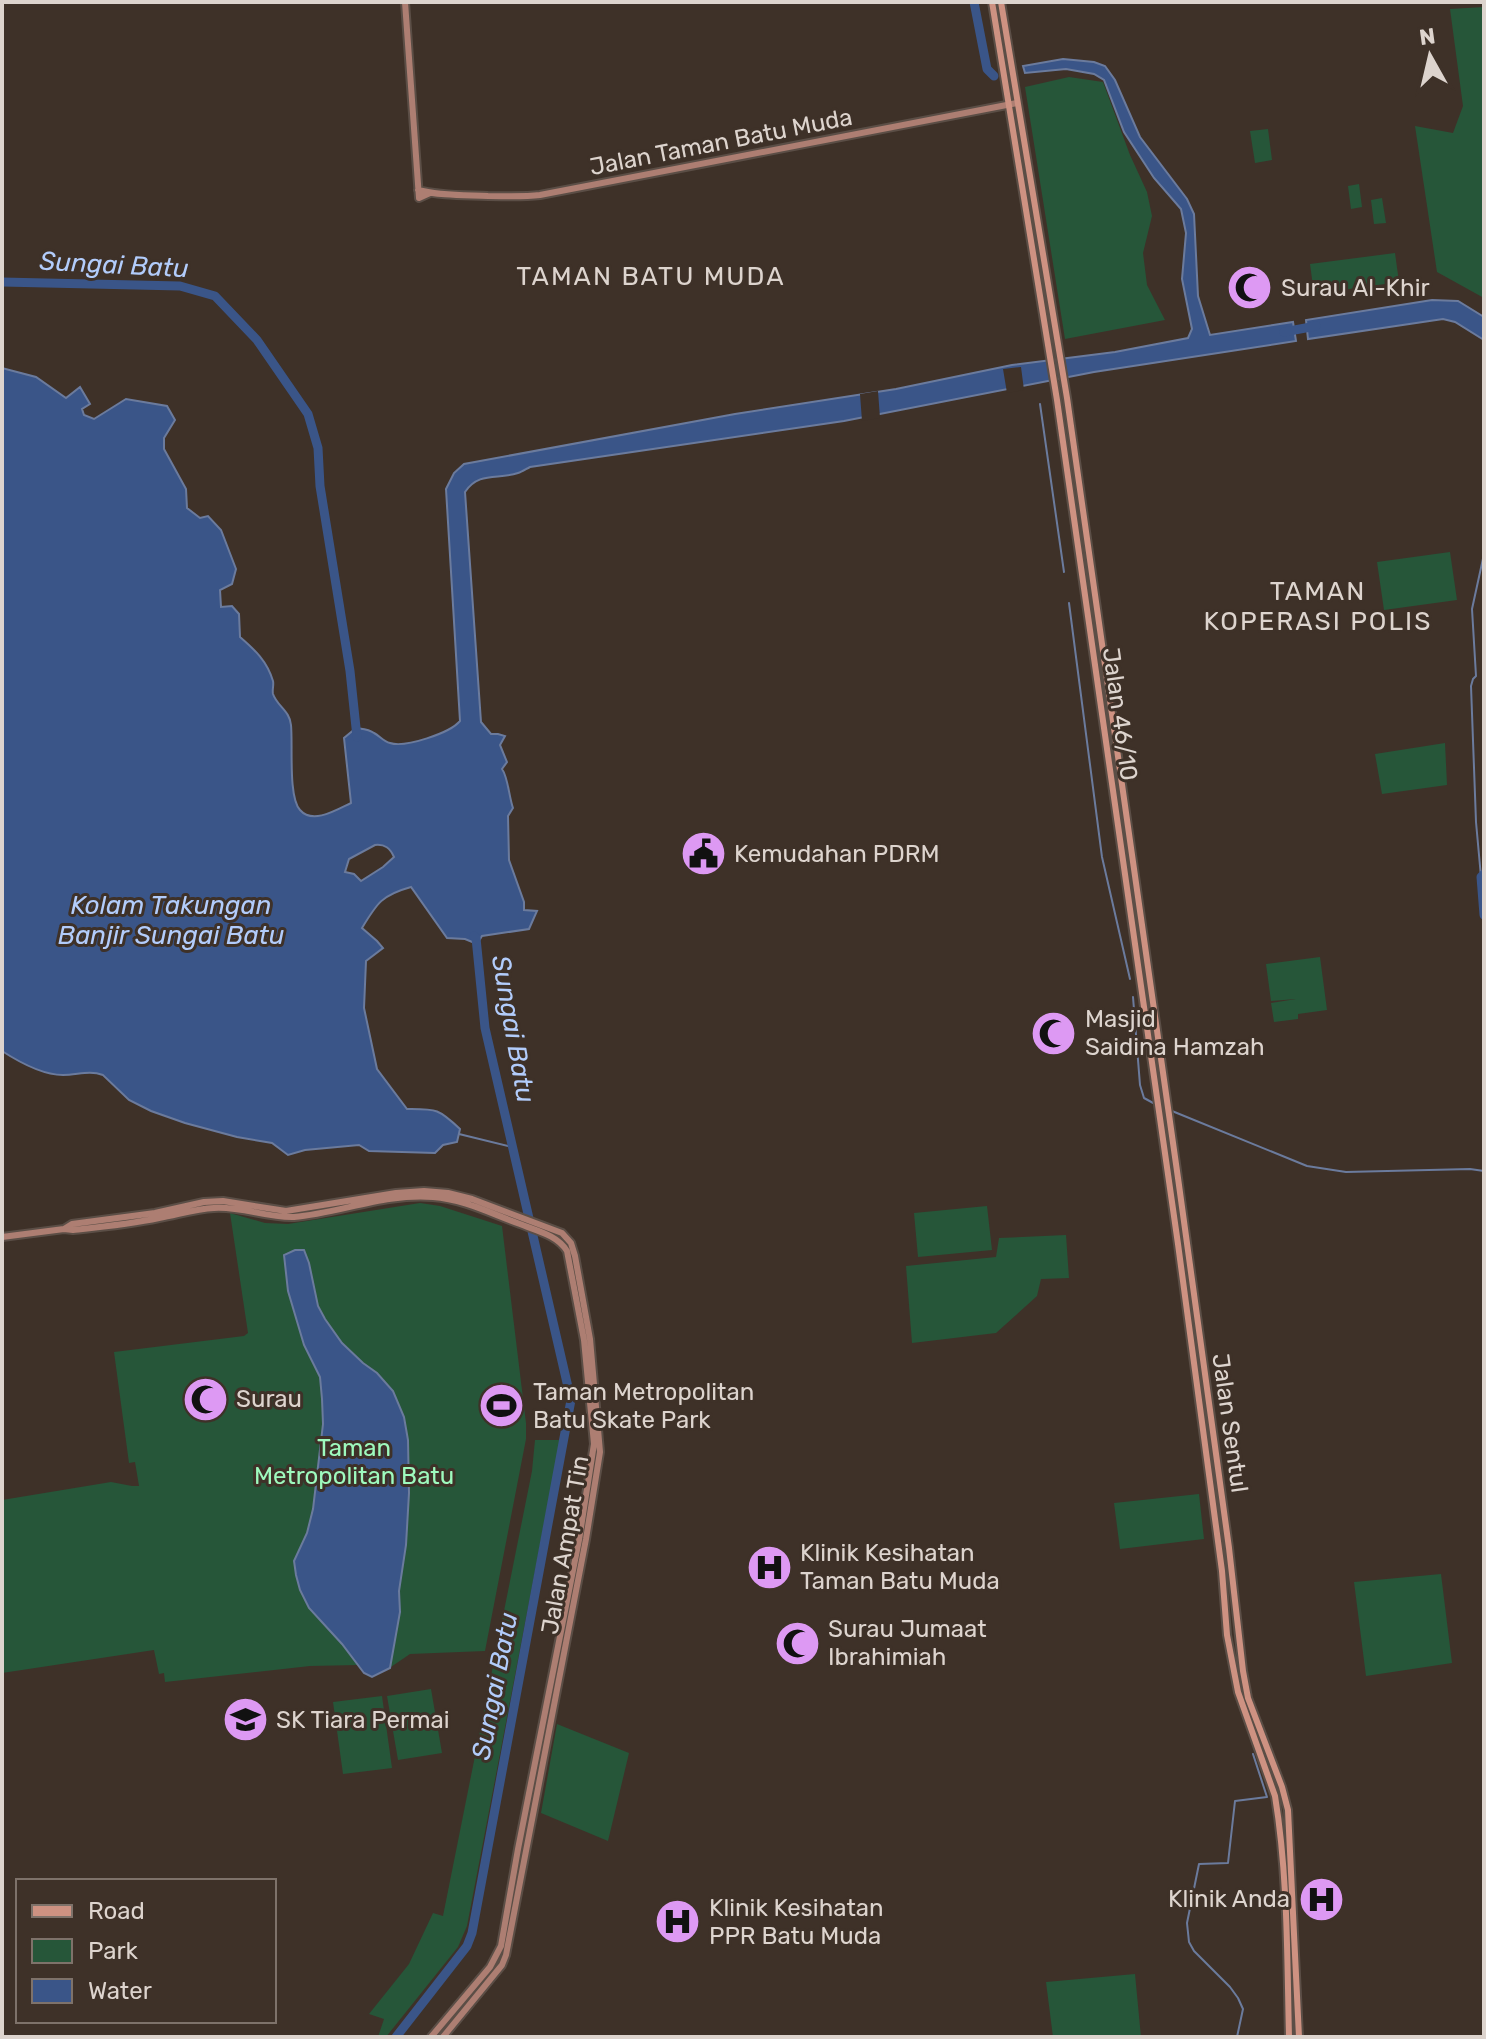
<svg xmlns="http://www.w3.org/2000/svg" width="1486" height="2039" viewBox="0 0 1486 2039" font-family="Rubik,sans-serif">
  <rect width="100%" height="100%" fill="#3e3128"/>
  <!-- green -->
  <path fill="#265639" d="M 1484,7 L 1484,298 L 1437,272 L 1415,126 L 1453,133 L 1463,106 L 1450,9 Z
    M 1069,77 L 1103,82 L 1130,155 L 1147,192 L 1152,216 L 1143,253 L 1147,285 L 1165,320 L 1065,339 L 1025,87 Z
    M 1268,129 L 1272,160 L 1255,163 L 1250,131 Z
    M 1359,184 L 1362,207 L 1351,209 L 1348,186 Z
    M 1382,198 L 1386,223 L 1374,224 L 1371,200 Z
    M 1395,253 L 1399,282 L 1314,294 L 1310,264 Z
    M 1450,552 L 1457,600 L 1384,610 L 1377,562 Z
    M 1445,743 L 1447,785 L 1382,794 L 1375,754 Z
    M 1320,957 L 1327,1010 L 1298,1014 L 1298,1019 L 1274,1022 L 1271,1003 L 1296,999 L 1271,1001 L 1266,964 Z
    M 420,1203 L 440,1206 L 502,1226 L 526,1423 L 526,1439 L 485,1651 L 410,1654 L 385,1671 L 372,1677 L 368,1676 L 358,1665 L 310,1666 L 165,1682 L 164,1673 L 159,1674 L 154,1650 L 2,1673 L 2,1500 L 111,1482 L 132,1486 L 139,1486 L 135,1462 L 129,1463 L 114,1352 L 244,1336 L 248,1333 L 230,1213 L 265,1223 L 288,1224 Z
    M 987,1206 L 992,1250 L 918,1257 L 914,1213 Z
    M 1066,1235 L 1069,1278 L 1041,1279 L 1037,1296 L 996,1333 L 912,1343 L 906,1266 L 996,1257 L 999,1238 Z
    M 535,1440 L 560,1440 L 467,1926 L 458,1947 L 386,2037 L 378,2037 L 384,2019 L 369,2014 L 409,1964 L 433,1913 L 443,1916 L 532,1471 Z
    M 1199,1494 L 1204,1539 L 1120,1549 L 1114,1503 Z
    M 1441,1574 L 1452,1663 L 1366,1676 L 1354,1582 Z
    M 431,1689 L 442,1753 L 398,1760 L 387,1696 Z
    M 382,1696 L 392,1768 L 343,1774 L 333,1702 Z
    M 557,1724 L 629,1753 L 608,1841 L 541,1813 Z
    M 1135,1974 L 1141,2037 L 1053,2037 L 1046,1982 Z"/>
  <!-- water -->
  <path fill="#3a5588" stroke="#6b7b9d" stroke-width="2" fill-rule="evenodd" d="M 1063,59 L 1094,62 L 1105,66 L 1115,80 L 1140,137 L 1187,199 L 1194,214 L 1198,296 L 1210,335 L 1293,322 L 1296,341 L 1094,372 L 844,421 L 530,467 C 526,469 522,472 518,473 C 498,480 479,471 465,492 L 481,722 L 491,734 L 498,734 L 505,736 L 500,745 L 507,762 L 502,769 C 508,777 509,797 513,808 L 508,816 L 509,860 L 524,902 L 524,910 L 537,911 L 529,929 L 482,936 L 477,944 L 465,939 L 447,938 L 411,887 C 382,895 377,903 362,928 L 377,941 L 383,948 L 366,961 L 364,1008 L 377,1069 L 407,1109 C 436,1109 438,1108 460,1129 L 457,1142 L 443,1145 L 435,1153 L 369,1151 L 359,1145 L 305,1150 L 288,1155 L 272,1143 L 237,1137 L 185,1123 L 151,1111 L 129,1100 L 103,1075 C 89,1070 78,1075 63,1075 C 42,1075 19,1062 2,1051 L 2,368 L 36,377 L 66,398 L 80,387 L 90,404 L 82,409 L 84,415 L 94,419 L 126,399 L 167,406 L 175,420 L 164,438 L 164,449 L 186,489 L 187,508 L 200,518 L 208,516 L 221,530 L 236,569 L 232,584 L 220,590 L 221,607 L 232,606 L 239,614 L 240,637 C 255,650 267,661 273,681 C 274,685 272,690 273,694 C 277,706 290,711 291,725 C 293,744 288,797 300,810 C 313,825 338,809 351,803 L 344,738 L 356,728 C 363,729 369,729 374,733 C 380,736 383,741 390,743 C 405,748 450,733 460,721 L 446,489 L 454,473 L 464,464 L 735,414 L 896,389 L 1012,365 L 1115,352 L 1188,338 L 1192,329 L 1182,279 L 1186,233 L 1181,209 L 1154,178 L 1124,132 L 1104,80 L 1094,74 L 1066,69 L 1025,73 L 1023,66 ZM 375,845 C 385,844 390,848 394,857 L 383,867 L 361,881 L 354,874 L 345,872 L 349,859 Z
    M 1432,300 L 1458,301 L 1484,317 L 1484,340 L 1455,322 L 1443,319 L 1308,339 L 1306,320 Z
    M 295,1250 L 304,1250 L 309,1263 L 318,1306 L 325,1319 L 342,1343 L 363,1363 L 377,1373 L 393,1391 L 404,1417 L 408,1440 L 409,1493 L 406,1545 L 399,1591 L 400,1612 L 390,1668 L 372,1677 L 364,1673 L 342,1644 L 309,1608 L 300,1590 L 296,1575 L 294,1561 L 307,1533 L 313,1509 L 323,1424 L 322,1399 L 320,1377 L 304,1345 L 288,1291 L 284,1255 Z"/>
  <!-- pier -->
  <path fill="#3e3128" d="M 1021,367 L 1024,390 L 1007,393 L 1003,369 Z
    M 878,391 L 880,418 L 862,421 L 860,394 Z"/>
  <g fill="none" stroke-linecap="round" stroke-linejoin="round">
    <!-- stream -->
    <path stroke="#6b7b9d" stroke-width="2" d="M 1040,404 L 1064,572
      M 1069,603 L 1102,857 L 1130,979
      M 1481,877 L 1476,822 L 1471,686 L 1473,679 L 1476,676 L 1472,609 L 1484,554
      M 1133,997 L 1140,1085 L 1144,1098 L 1155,1104
      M 1172,1111 L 1307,1166 L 1346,1172 L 1470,1169 L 1484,1171
      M 459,1134 L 512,1147
      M 1237,2037 L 1243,2009 L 1238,1998 L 1230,1987 L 1194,1951 L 1189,1942 L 1187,1923 L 1199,1864 L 1228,1863 L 1235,1801 L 1267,1797 L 1253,1754"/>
    <!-- river -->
    <path stroke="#3a5588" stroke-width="9" d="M 974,2 L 987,69 L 994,76
      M 2,282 L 180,286 L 215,296 L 257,340 L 308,414 L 318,448 L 320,486 L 350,671 L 357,737
      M 1284,332 L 1316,326
      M 1484,874 L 1481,877 L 1484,915
      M 396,2037 L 467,1946 L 472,1933 L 571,1400 L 485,1028 L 476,938 L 474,936"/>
    <defs>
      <path id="secondary" d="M 405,2 L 419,198 L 430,193
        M 418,190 C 441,196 465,195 488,196 C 506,196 523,197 540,195 L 1017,103
        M 64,1229 L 73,1230 C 101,1227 131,1224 159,1218 C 177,1215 195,1209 214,1208 C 241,1206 267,1218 294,1217 C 340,1213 386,1193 433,1197 C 463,1199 492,1214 520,1224 C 537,1231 557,1235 567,1251 L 584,1340 L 594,1444 L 579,1540 L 518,1849 L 501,1946 L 490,1967 L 431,2037
        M 2,1237 L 64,1229 L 72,1224 L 155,1213 L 204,1202 L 223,1201 L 286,1211 L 396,1193 L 424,1191 L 448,1193 L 472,1199 L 562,1233 L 571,1243 L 575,1256 L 590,1339 L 600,1452 L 586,1539 L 506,1955 L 502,1965 L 443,2037"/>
      <path id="primary" d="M 992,2 L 1057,400 L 1178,1244 L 1222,1571 L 1227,1635 L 1238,1692 L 1275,1796 C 1288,1875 1287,1957 1289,2037
        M 1001,2 L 1067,398 L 1178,1178 L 1229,1548 L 1243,1671 L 1248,1698 L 1282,1787 L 1288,1810 L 1299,2037"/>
    </defs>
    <!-- secondary casing -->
    <use href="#secondary" stroke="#5b4e46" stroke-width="10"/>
    <!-- primary casing -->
    <use href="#primary" stroke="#5b4e46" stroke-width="10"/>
    <!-- secondary -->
    <use href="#secondary" stroke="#ad7e72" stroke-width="6"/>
    <!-- primary -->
    <use href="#primary" stroke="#ce9282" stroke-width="6"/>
  </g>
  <!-- icons -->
  <defs>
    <symbol id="mosque-disc" viewBox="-11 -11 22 22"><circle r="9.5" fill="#dd99f3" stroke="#3e3128"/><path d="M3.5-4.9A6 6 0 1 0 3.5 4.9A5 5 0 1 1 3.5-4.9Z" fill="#111"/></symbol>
    <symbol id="civic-disc" viewBox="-11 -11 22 22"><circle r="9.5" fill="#dd99f3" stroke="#3e3128"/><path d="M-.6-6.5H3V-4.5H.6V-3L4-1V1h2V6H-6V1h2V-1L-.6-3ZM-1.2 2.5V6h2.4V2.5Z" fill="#111"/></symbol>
    <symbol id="stadium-disc" viewBox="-11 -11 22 22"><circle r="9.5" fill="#dd99f3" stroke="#3e3128"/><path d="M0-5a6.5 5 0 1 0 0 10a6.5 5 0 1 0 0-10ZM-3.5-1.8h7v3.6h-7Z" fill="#111"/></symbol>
    <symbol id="hospital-disc" viewBox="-11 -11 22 22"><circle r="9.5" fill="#dd99f3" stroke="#3e3128"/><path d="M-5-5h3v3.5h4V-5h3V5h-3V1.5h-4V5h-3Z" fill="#111"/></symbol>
    <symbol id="school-disc" viewBox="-11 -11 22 22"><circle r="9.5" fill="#dd99f3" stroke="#3e3128"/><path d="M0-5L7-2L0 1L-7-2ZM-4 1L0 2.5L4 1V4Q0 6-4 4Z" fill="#111"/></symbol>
  </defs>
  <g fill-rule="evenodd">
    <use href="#mosque-disc" x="1224" y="262" width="51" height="51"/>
    <use href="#civic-disc" x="678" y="828" width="51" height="51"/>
    <use href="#mosque-disc" x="1028" y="1008" width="51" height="51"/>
    <use href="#mosque-disc" x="180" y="1374" width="51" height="51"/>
    <use href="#stadium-disc" x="476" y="1380" width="51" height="51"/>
    <use href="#hospital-disc" x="744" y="1542" width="51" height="51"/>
    <use href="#mosque-disc" x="772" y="1618" width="51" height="51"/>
    <use href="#school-disc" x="220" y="1694" width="51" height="51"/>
    <use href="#hospital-disc" x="1296" y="1874" width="51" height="51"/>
    <use href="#hospital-disc" x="652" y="1896" width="51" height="51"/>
  </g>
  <g text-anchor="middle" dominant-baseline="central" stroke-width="6" stroke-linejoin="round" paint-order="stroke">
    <!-- street labels -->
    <g font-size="24" fill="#ddd4ce" stroke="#3e3128">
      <text transform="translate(721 142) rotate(-11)">Jalan Taman Batu Muda</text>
      <text transform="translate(1120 714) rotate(82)">Jalan 46/10</text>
      <text transform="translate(1230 1423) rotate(82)">Jalan Sentul</text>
      <text transform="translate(565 1545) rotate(-80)">Jalan Ampat Tin</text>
    </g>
    <!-- poi labels -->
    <g font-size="24" fill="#ddd4ce" stroke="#3e3128" text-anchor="start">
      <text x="1281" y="288">Surau Al-Khir</text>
      <text x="734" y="854">Kemudahan PDRM</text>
      <text x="1085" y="1019">Masjid<tspan x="1085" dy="28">Saidina Hamzah</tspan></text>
      <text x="533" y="1392">Taman Metropolitan<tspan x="533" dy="28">Batu Skate Park</tspan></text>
      <text x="236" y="1399">Surau</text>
      <text x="800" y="1553">Klinik Kesihatan<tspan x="800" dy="28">Taman Batu Muda</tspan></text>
      <text x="828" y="1629">Surau Jumaat<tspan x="828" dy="28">Ibrahimiah</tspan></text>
      <text x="276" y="1720">SK Tiara Permai</text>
      <text x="1290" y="1899" text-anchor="end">Klinik Anda</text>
      <text x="709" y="1908">Klinik Kesihatan<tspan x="709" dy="28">PPR Batu Muda</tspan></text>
    </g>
    <!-- park labels -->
    <g font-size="24" fill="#9efabe" stroke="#3e3128">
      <text x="354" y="1448">Taman<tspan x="354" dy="28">Metropolitan Batu</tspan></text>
    </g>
    <!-- water labels -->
    <g font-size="26" font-style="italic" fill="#b2ccfb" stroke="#3e3128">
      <text transform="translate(114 265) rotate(3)">Sungai Batu</text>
      <text x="171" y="905">Kolam Takungan<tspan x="171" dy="30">Banjir Sungai Batu</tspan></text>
      <text transform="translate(513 1029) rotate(80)">Sungai Batu</text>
      <text transform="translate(495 1686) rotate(-79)">Sungai Batu</text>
    </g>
    <!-- neighbourhood labels -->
    <g font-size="26" letter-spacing="2" fill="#ddd4ce" stroke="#3e3128">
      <text x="651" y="276">TAMAN BATU MUDA</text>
      <text x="1318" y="591">TAMAN<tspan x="1318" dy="30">KOPERASI POLIS</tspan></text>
    </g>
  </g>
  <!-- border -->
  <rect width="1486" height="2039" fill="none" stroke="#ddd4ce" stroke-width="8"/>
  <!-- legend -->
  <rect x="16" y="1879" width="260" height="144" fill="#3e3128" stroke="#7e726a" stroke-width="2"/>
  <rect x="32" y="1905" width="40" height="12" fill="#ce9282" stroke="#7e726a" stroke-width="2"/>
  <text x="88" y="1919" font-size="24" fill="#ddd4ce">Road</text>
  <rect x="32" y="1939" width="40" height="24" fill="#265639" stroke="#7e726a" stroke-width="2"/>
  <text x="88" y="1959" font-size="24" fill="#ddd4ce">Park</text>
  <rect x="32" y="1979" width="40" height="24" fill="#3a5588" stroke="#7e726a" stroke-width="2"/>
  <text x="88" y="1999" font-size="24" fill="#ddd4ce">Water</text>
  <!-- north arrow -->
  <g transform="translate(1430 56) rotate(352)" stroke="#3e3128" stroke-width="6" paint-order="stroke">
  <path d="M0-6L14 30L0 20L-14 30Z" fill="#ddd4ce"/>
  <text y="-12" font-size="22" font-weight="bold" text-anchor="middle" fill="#ddd4ce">N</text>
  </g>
</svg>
